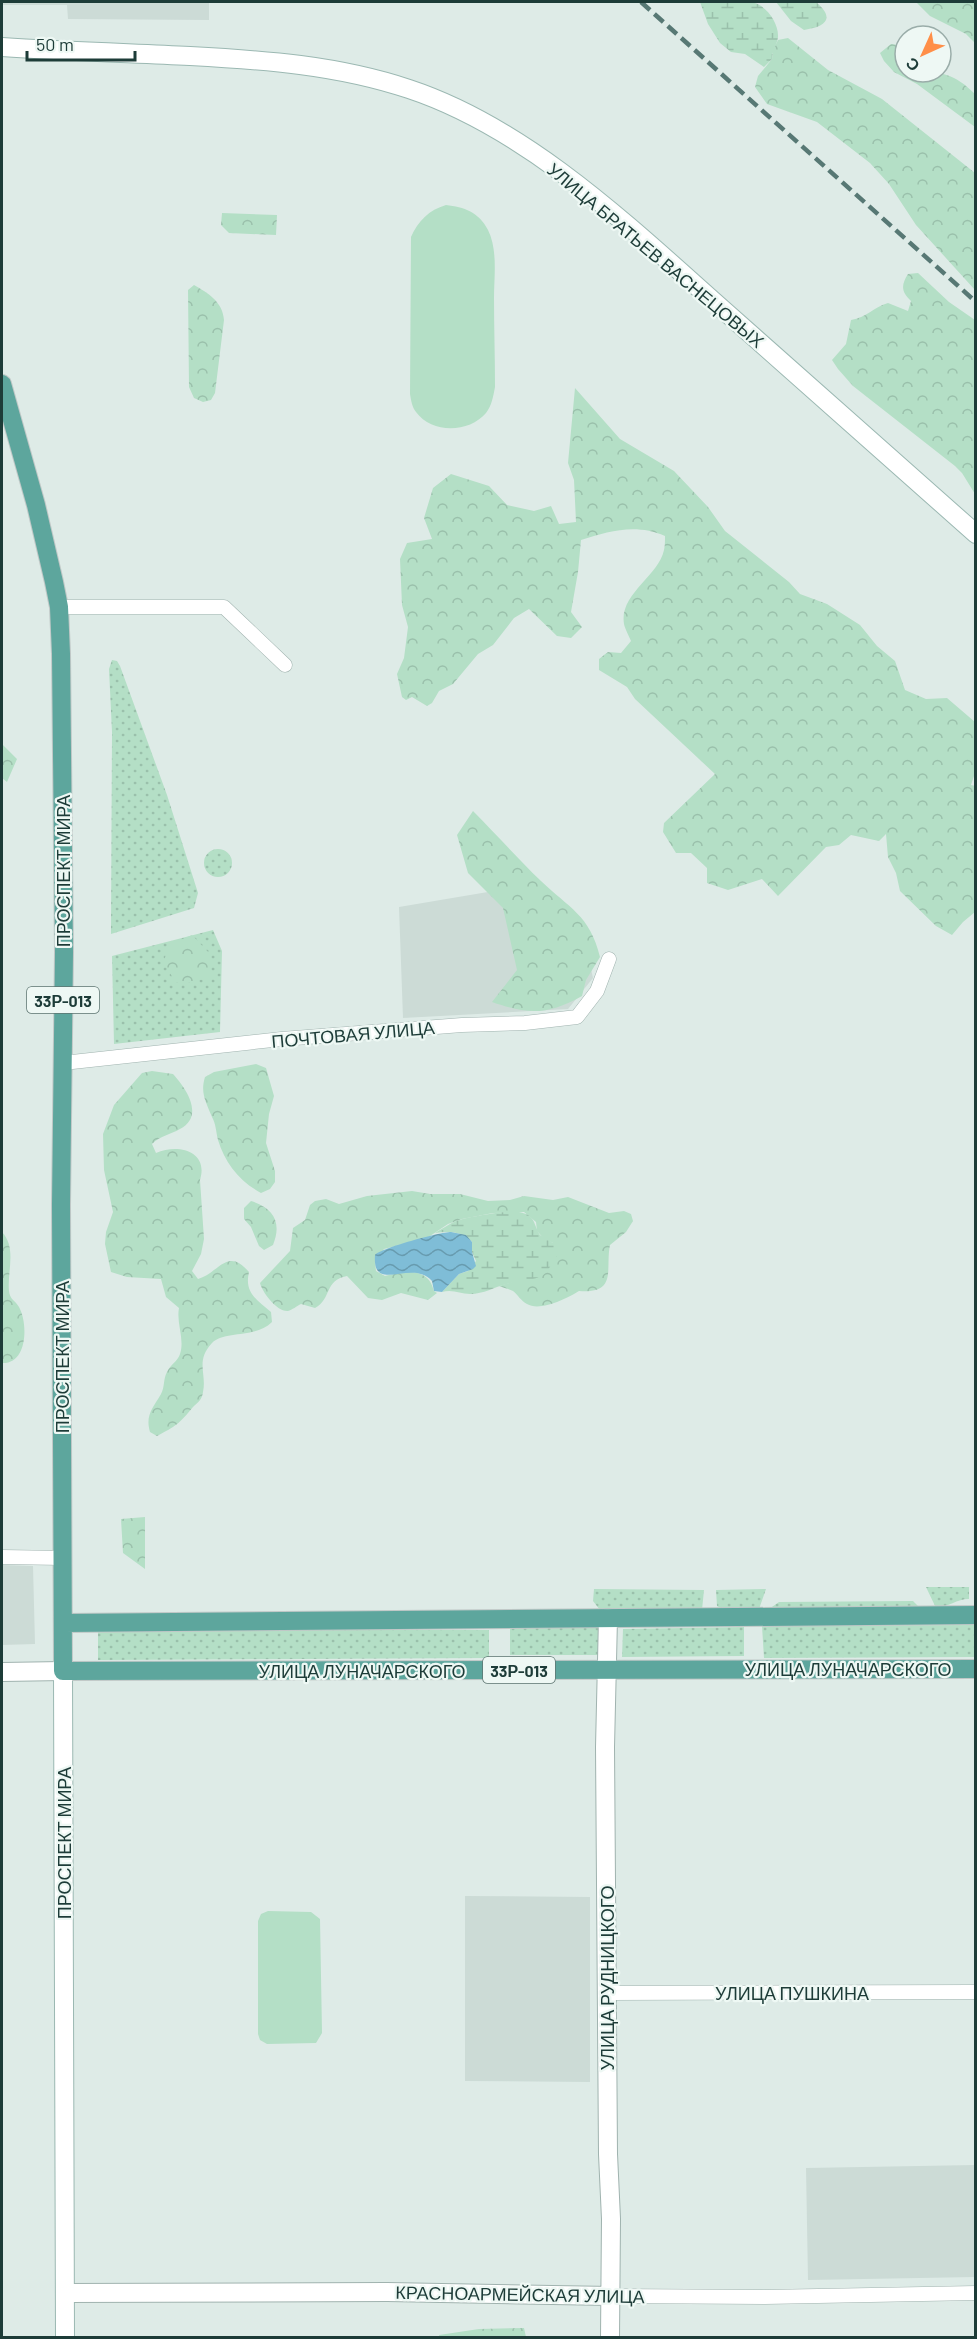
<svg xmlns="http://www.w3.org/2000/svg" width="977" height="2339" viewBox="0 0 977 2339" font-family="Barlow,sans-serif">
  <defs>
    <pattern id="grass-dots" width="8" height="8" patternUnits="userSpaceOnUse" patternTransform="scale(1.5)"><rect width="8" height="8" fill="#b4dfc6"/><path d="M2 2h.1M6 6h.1" fill="none" stroke="#9ac0ab" stroke-width="1.8" stroke-linecap="round"/></pattern>
    <pattern id="forest-crowns" width="20" height="18" patternUnits="userSpaceOnUse" patternTransform="scale(1.5)"><rect width="20" height="18" fill="#b4dfc6"/><path d="M2 6a3 3 0 1 1 6 0M12 15a3 3 0 1 1 6 0" fill="none" stroke="#9ac0ab"/></pattern>
    <pattern id="wetland-marsh" width="20" height="14" patternUnits="userSpaceOnUse" patternTransform="scale(1.5)"><rect width="20" height="14" fill="#b4dfc6"/><path d="M1 5h8M5 5V1M11 12h8M15 12V8" fill="none" stroke="#9ac0ab"/></pattern>
    <pattern id="water-waves" width="16" height="10" patternUnits="userSpaceOnUse" patternTransform="scale(1.5)"><rect width="16" height="10" fill="#7fbdd7"/><path d="M0 5q4-4 8 0t8 0" fill="none" stroke="#679baf"/></pattern>
  </defs>
  <rect width="100%" height="100%" fill="#deebe7"/>
  <!-- built -->
  <path fill="#ccdbd6" d="M 2,2 L 209,2 L 209,20 L 68,19 L 67,5 L 2,5 Z
    M 536,884 L 585,942 L 593,978 L 568,1009 L 403,1018 L 399,907 Z
    M 2,1565 L 33,1566 L 35,1644 L 2,1645 Z
    M 465,1896 L 590,1897 L 590,2082 L 465,2081 Z
    M 975,2165 L 975,2277 L 808,2280 L 806,2168 Z"/>
  <!-- grass -->
  <path fill="url(#grass-dots)" d="M 112,660 L 117,661 L 120,666 L 167,795 L 198,893 L 194,908 L 111,934 L 112,732 L 109,669 Z
    M204 863a14 14 0 1 1 28 0a14 14 0 1 1-28 0Z
    M 213,930 L 222,951 L 220,1032 L 114,1044 L 112,956 Z
    M 926,1587 L 969,1587 L 969,1599 C 957,1599 948,1607 936,1608 Z
    M 594,1589 L 704,1590 L 702,1610 L 600,1610 L 593,1601 Z
    M 766,1589 L 759,1609 L 722,1609 L 717,1606 L 716,1590 Z
    M 913,1601 L 920,1608 L 769,1609 L 779,1602 Z
    M 975,1625 L 975,1657 L 764,1658 L 762,1626 Z
    M 607,1626 L 609,1655 L 510,1655 L 510,1627 Z
    M 744,1627 L 744,1656 L 622,1657 L 623,1629 Z
    M 98,1629 L 489,1630 L 489,1658 L 98,1660 Z"/>
  <!-- forest -->
  <path fill="url(#forest-crowns)" d="M 916,2 L 975,2 L 975,43 L 966,34 L 930,16 Z
    M 788,38 L 828,70 L 882,99 L 975,173 L 975,290 L 916,225 L 889,184 L 870,163 L 817,122 L 767,104 L 755,87 L 758,76 L 772,59 L 773,50 L 778,40 Z
    M 891,44 L 899,45 L 905,49 L 905,72 C 937,72 951,70 975,94 L 975,127 L 917,84 L 894,72 L 884,61 L 880,53 Z
    M 222,213 L 277,215 L 276,235 L 229,233 L 221,225 Z
    M 918,273 L 949,302 L 975,320 L 975,494 L 962,473 L 955,466 L 853,386 L 838,369 L 832,360 L 846,344 L 851,320 C 866,318 874,307 888,303 L 908,311 L 911,301 C 901,292 901,285 908,274 Z
    M 194,285 C 208,293 223,302 224,320 L 215,393 L 211,400 L 203,402 L 194,398 L 189,387 L 188,290 Z
    M 575,388 L 620,439 L 674,471 L 708,507 L 725,531 L 789,582 L 800,594 L 827,604 L 860,625 L 877,646 L 895,661 L 905,690 L 926,699 L 947,698 L 975,722 L 975,773 L 971,785 L 976,786 L 975,912 L 963,922 L 952,935 L 936,926 L 900,891 L 896,873 L 888,857 L 886,834 L 879,841 L 851,835 L 839,845 L 826,847 L 778,896 L 762,879 L 728,890 L 707,883 L 707,868 L 691,853 L 676,853 L 663,832 L 664,823 L 715,774 L 635,699 L 627,687 L 599,670 L 599,659 L 608,652 L 621,653 L 631,641 C 629,636 625,629 624,624 C 619,594 658,577 664,550 C 665,546 665,540 665,536 C 636,523 609,531 581,540 L 578,572 L 571,612 L 582,627 L 571,638 L 557,636 L 529,609 L 514,618 L 493,645 L 478,654 L 453,684 L 439,691 L 432,703 L 427,706 L 412,697 L 406,700 L 402,697 L 397,674 L 404,658 L 408,627 L 402,605 L 400,559 L 407,543 L 432,539 L 424,518 L 433,488 L 451,474 L 489,486 L 507,505 L 534,511 L 551,506 L 559,524 L 576,522 L 574,480 L 568,463 Z
    M 2,744 L 17,759 L 7,782 L 2,778 Z
    M 473,811 C 496,834 518,859 541,881 C 569,908 590,915 600,957 L 586,980 L 582,996 C 548,1015 529,1015 492,1002 L 517,970 L 503,908 L 468,873 L 457,835 Z
    M 192,935 L 211,955 L 209,978 L 186,983 L 175,982 L 164,962 L 168,945 Z
    M 256,1064 L 266,1068 L 274,1096 L 269,1114 L 266,1143 L 275,1171 L 275,1182 L 270,1189 L 261,1193 C 239,1181 225,1163 218,1140 C 216,1132 216,1124 212,1117 C 206,1102 200,1093 205,1077 L 214,1072 Z
    M 152,1071 L 173,1074 C 186,1088 205,1116 180,1129 C 170,1135 161,1135 152,1144 L 156,1153 C 178,1143 209,1151 200,1180 L 204,1239 L 201,1254 L 192,1271 L 198,1279 C 219,1273 227,1246 249,1272 C 244,1293 257,1300 271,1312 L 272,1322 C 255,1339 225,1330 212,1343 C 195,1361 207,1374 203,1392 C 202,1400 198,1402 193,1407 C 179,1424 176,1426 157,1436 L 150,1432 C 145,1415 153,1408 161,1394 C 165,1387 163,1379 167,1372 C 170,1365 178,1361 180,1354 C 185,1339 176,1323 179,1308 L 166,1297 L 161,1279 L 127,1277 L 111,1272 L 105,1244 L 106,1232 L 113,1212 L 104,1170 L 103,1134 L 114,1105 L 142,1073 Z
    M 412,1191 L 430,1194 L 460,1194 L 488,1201 L 510,1200 L 524,1196 L 553,1200 L 568,1197 L 609,1213 L 624,1211 L 631,1214 L 633,1221 L 626,1232 L 610,1245 C 605,1269 618,1294 579,1291 C 568,1298 540,1312 527,1304 C 521,1301 518,1295 513,1291 C 509,1289 504,1288 499,1286 C 535,1273 549,1288 553,1243 L 544,1239 L 537,1231 L 536,1222 L 524,1212 L 493,1213 L 462,1219 L 448,1224 L 427,1238 L 384,1249 L 375,1261 L 376,1271 L 385,1276 C 404,1271 428,1266 434,1291 L 437,1293 L 428,1300 L 401,1293 L 382,1300 L 368,1298 L 347,1276 C 324,1280 332,1299 315,1308 L 301,1304 C 297,1306 292,1310 288,1311 C 277,1312 262,1292 260,1283 L 290,1251 L 293,1228 L 305,1220 L 310,1205 L 315,1201 L 326,1199 L 339,1204 L 367,1196 Z
    M 251,1201 C 274,1208 282,1223 273,1245 L 264,1250 L 259,1246 L 251,1227 L 244,1219 L 244,1208 Z
    M 2,1232 C 17,1248 7,1272 9,1291 C 10,1300 15,1300 19,1307 C 28,1323 28,1364 2,1363 Z
    M 145,1517 L 145,1569 L 123,1553 L 121,1519 Z
    M 524,2328 L 526,2337 L 440,2338 L 439,2335 L 479,2329 Z"/>
  <!-- wetland -->
  <path fill="url(#wetland-marsh)" d="M 700,2 C 715,1 738,0 752,2 C 766,5 779,23 778,37 C 777,45 772,51 772,59 L 764,67 L 745,54 L 731,52 L 720,43 L 708,24 Z
    M 776,2 L 816,2 C 836,19 825,27 804,30 L 791,21 Z
    M 519,1212 C 536,1215 533,1224 540,1235 L 553,1243 L 559,1251 C 556,1258 549,1270 543,1275 C 533,1281 518,1281 507,1284 C 494,1287 484,1294 470,1294 C 460,1294 453,1289 442,1292 L 459,1274 L 468,1271 L 476,1261 L 472,1252 L 472,1242 C 462,1231 450,1231 435,1233 C 442,1229 449,1224 456,1221 C 467,1217 507,1210 519,1212 Z"/>
  <!-- pitch -->
  <path fill="#b4dfc6" d="M 446,205 C 464,207 479,212 488,230 C 498,250 494,277 494,298 C 494,328 495,357 495,387 C 493,397 492,405 486,413 C 469,433 432,434 416,412 C 412,407 411,400 410,394 L 411,237 C 418,221 429,210 446,205 Z
    M 268,1911 L 311,1912 L 320,1919 L 322,2033 L 316,2043 L 267,2044 L 260,2040 L 258,2034 L 258,1921 L 261,1914 Z"/>
  <!-- water -->
  <path fill="url(#water-waves)" d="M 451,1232 L 466,1235 L 472,1242 L 472,1252 L 476,1266 L 473,1269 L 459,1274 L 442,1292 L 434,1291 L 432,1281 C 412,1258 372,1295 375,1255 C 381,1248 440,1232 451,1232 Z"/>
  <g fill="none" stroke-linecap="round" stroke-linejoin="round">
    <defs>
      <path id="minor" d="M 59,607 L 224,607 L 285,665
        M 63,1063 L 282,1039 L 462,1025 L 525,1023 L 577,1017 L 597,991 L 609,959
        M 2,1557 L 63,1558
        M 608,1993 L 976,1992
        M 611,2296 L 765,2297 L 976,2293"/>
      <path id="tertiary" d="M 608,1618 L 605,1747 L 608,2154 L 611,2219 L 610,2338
        M 2,1672 L 63,1671
        M 65,2293 L 387,2292 L 611,2296"/>
      <path id="secondary" d="M 2,47 C 64,51 127,53 190,56 C 264,60 337,65 409,89 C 530,129 634,231 728,314 C 811,387 893,461 976,534
        M 63,1671 L 65,2338"/>
      <path id="primary" d="M 2,384 L 36,505 L 54,582 L 59,607 L 61,654 L 64,952 L 61,1205 L 63,1671 L 976,1669
        M 64,1623 L 976,1615"/>
    </defs>
    <!-- minor casing -->
    <use href="#minor" stroke="#a0b3af" stroke-width="15"/>
    <!-- tertiary casing -->
    <use href="#tertiary" stroke="#a0b3af" stroke-width="20"/>
    <!-- secondary casing -->
    <use href="#secondary" stroke="#9bb8b2" stroke-width="20"/>
    <!-- primary casing -->
    <use href="#primary" stroke="#c0c8c7" stroke-width="20"/>
    <!-- minor -->
    <use href="#minor" stroke="#fff" stroke-width="14"/>
    <!-- tertiary -->
    <use href="#tertiary" stroke="#fff" stroke-width="18"/>
    <!-- secondary -->
    <use href="#secondary" stroke="#fff" stroke-width="18"/>
    <!-- primary -->
    <use href="#primary" stroke="#5da69d" stroke-width="18"/>
    <!-- rail -->
    <path stroke="#577874" stroke-width="4.5" stroke-dasharray="12 6" stroke-linecap="butt" d="M 641,2 L 976,302"/>
  </g>
  <g text-anchor="middle" dominant-baseline="central" stroke-width="4.5" stroke-linejoin="round" paint-order="stroke">
    <!-- shield labels -->
    <g fill="#eef8f4" stroke="#5c7470" stroke-width="1.5">
      <rect x="27" y="987" width="72" height="26" rx="4.5"/>
      <rect x="483" y="1657" width="72" height="26" rx="4.5"/>
    </g>
    <g font-size="16" font-weight="bold" fill="#1d3c38">
      <text x="63" y="1000">33Р-013</text>
      <text x="519" y="1670">33Р-013</text>
    </g>
    <!-- street labels -->
    <g font-size="18" fill="#1d3c38" stroke="#eef8f4">
      <text transform="translate(656 255) rotate(40)">УЛИЦА БРАТЬЕВ ВАСНЕЦОВЫХ</text>
      <text transform="translate(63 871) rotate(-90)">ПРОСПЕКТ МИРА</text>
      <text transform="translate(353 1034) rotate(-5)">ПОЧТОВАЯ УЛИЦА</text>
      <text transform="translate(62 1357) rotate(-90)">ПРОСПЕКТ МИРА</text>
      <text x="848" y="1669">УЛИЦА ЛУНАЧАРСКОГО</text>
      <text x="362" y="1671">УЛИЦА ЛУНАЧАРСКОГО</text>
      <text transform="translate(64 1843) rotate(-90)">ПРОСПЕКТ МИРА</text>
      <text transform="translate(607 1978) rotate(-90)">УЛИЦА РУДНИЦКОГО</text>
      <text x="792" y="1993">УЛИЦА ПУШКИНА</text>
      <text transform="translate(520 2294) rotate(1)">КРАСНОАРМЕЙСКАЯ УЛИЦА</text>
    </g>
  </g>
  <!-- border -->
  <rect width="977" height="2339" fill="none" stroke="#1d3c38" stroke-width="6"/>
  <!-- north arrow -->
  <g transform="translate(923 54) rotate(225)"><circle r="28" fill="#eef8f4" stroke="#9aada9" stroke-width="1.5"/>
  <path d="M0-4.5L10 22L0 15L-10 22Z" fill="#ff8f48"/>
  <text y="-9" font-size="16" font-weight="bold" text-anchor="middle" fill="#1d3c38">С</text>
  </g>
  <!-- scale -->
  <path d="M27 51v9h108v-9" fill="none" stroke="#1d3c38" stroke-width="3"/>
  <text x="36" y="51" font-size="18" fill="#1d3c38" stroke="#eef8f4" stroke-width="4.5" paint-order="stroke">50 m</text>
</svg>
